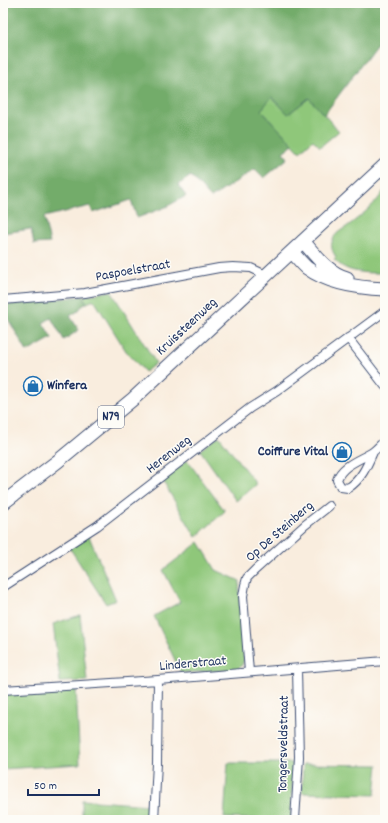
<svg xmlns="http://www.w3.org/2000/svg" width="388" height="823" viewBox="0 0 388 823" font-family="Dekko,sans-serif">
  <rect width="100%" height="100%" fill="#fdfcf7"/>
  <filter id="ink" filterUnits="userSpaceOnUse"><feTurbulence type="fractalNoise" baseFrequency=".025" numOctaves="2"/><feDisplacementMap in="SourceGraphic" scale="8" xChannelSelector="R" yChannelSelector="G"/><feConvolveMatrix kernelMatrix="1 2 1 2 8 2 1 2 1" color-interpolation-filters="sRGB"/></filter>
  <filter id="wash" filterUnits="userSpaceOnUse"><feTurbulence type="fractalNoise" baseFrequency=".012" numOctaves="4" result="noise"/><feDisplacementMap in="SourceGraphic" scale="16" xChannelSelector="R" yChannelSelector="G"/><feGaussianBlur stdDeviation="0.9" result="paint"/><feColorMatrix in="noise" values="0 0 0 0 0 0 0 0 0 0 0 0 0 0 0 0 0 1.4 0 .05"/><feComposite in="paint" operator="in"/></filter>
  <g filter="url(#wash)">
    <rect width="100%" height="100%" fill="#f9edde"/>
    <!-- green -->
    <path fill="#8fc77a" stroke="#557b6c" d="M 272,96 L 288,114 L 309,98 L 339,131 L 320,147 L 313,140 L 300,152 L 261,110 Z
      M 385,189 L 385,273 C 367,273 346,274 334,259 L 336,257 C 332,251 330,246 333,239 C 336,232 344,229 349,225 C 362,215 377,203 385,189 Z
      M 111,291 L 156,363 L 145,372 L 126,351 L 94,300 L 87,303 L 83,296 Z
      M 219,436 L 256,484 L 236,501 L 200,450 Z
      M 187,460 L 225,511 L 196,537 L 162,480 Z
      M 88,534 L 116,600 L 106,604 L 69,547 Z
      M 199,542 L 216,570 L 240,581 L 239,590 L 244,660 L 242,665 L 237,670 L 181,673 L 154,616 L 180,602 L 163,570 Z
      M 80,615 L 87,681 L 60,682 L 53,624 Z
      M 46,689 L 50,691 L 76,689 L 80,764 L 3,769 L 3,721 L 6,691 Z
      M 228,763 L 293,763 L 291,820 L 224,818 Z
      M 303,764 L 378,765 L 375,795 L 302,793 Z
      M 82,800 L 150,805 L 149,820 L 82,820 Z"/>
    <!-- forest -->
    <path fill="#73ac6a" stroke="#476e64" d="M 3,3 L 385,3 L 385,33 L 324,115 L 309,98 L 288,114 L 272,97 L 261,110 L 293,144 L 283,152 L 288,158 L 264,178 L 255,169 L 211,198 L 191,176 L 178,185 L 186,196 L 166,207 L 137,218 L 131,200 L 93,213 L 90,206 L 44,217 L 50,243 L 34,244 L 31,229 L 3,233 Z
      M 83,296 L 87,303 L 82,306 L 78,311 L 70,316 L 79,330 L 64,340 L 51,318 L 43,323 L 52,338 L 27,352 L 3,310 L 3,305 Z"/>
  </g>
  <g filter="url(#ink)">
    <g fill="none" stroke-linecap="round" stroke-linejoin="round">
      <defs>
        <path id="minor" d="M 3,300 L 85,293 L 219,268 L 233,267 L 251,268 L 266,275
          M 348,338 L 385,386
          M 373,452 C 367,466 361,480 348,488 L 341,487 L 337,480 C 341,466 359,460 371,453 C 376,450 381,444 385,440
          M 3,587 L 97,526 L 250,408 L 277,391 L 385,311
          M 249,672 L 243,596 L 245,585 L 247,578 L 255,570 L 305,525 L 329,506
          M 3,690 L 158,680 L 385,661
          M 154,820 L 157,763 L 158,680
          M 295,820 L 299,757 L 297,669"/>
        <path id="primary" d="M 303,241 C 315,255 328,273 347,278
          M 292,252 C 297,257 301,263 307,268 C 329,284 358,288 385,289
          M 3,503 L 58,461 L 133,399 L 385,165"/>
      </defs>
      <!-- minor casing -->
      <use href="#minor" stroke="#3c4c71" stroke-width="10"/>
      <!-- primary casing -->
      <use href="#primary" stroke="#3c4c71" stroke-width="15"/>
      <!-- minor -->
      <use href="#minor" stroke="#fff" stroke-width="8"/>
      <!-- primary -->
      <use href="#primary" stroke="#fff" stroke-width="13"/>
    </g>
  </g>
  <!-- icons -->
  <defs>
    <symbol id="shop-ring" viewBox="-11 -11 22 22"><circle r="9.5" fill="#fdfcf7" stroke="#1f6fb2" stroke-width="1.5"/><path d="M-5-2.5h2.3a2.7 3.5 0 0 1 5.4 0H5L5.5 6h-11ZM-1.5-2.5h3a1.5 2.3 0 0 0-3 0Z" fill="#1f6fb2"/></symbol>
  </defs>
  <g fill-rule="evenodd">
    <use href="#shop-ring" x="22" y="375" width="22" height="22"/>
    <use href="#shop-ring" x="331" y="441" width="22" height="22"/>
  </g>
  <g text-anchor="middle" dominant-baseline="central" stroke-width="3" stroke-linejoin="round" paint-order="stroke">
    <!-- shield labels -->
    <rect fill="#fdfcf7" stroke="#5f6c8c" stroke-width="1" x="98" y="406" width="26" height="22" rx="3"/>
    <g font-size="13" font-weight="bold" fill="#1b2f5e">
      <text x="111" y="417">N79</text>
    </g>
    <!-- street labels -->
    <g font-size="14" fill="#1b2f5e" stroke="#fdfcf7">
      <text transform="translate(133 271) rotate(-10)">Paspoelstraat</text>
      <text transform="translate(187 327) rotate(-43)">Kruissteenweg</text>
      <text transform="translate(169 455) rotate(-38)">Herenweg</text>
      <text transform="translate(280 532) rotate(-41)">Op De Steinberg</text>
      <text transform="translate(193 664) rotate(-5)">Linderstraat</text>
      <text transform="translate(284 744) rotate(-89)">Tongersveldstraat</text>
    </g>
    <!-- poi labels -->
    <g font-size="14" font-weight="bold" fill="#1b2f5e" stroke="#fdfcf7" text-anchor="start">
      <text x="47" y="386">Winfera</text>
      <text x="328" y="452" text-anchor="end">Coiffure Vital</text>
    </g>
  </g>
  <!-- margin -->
  <rect width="388" height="823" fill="none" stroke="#fdfcf7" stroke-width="16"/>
  <!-- scale -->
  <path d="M28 789v6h71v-6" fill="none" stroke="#1b2f5e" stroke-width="2"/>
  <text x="34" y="789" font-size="12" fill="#1b2f5e" stroke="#fdfcf7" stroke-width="3" paint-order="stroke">50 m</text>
</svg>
